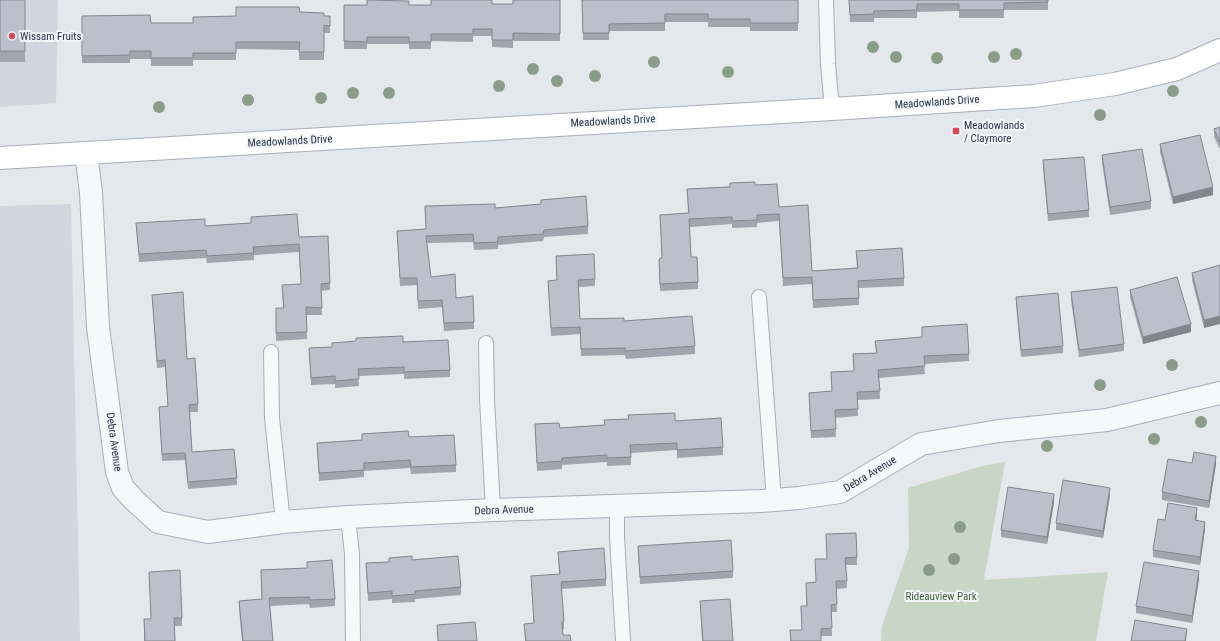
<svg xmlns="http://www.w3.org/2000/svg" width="1220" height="641" viewBox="0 0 1220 641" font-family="'Roboto Condensed',sans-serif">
  <rect width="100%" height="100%" fill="#e4e7ec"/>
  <!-- built -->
  <path fill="#d2d6de" d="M 0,0 L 58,0 L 56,103 L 0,107 Z
    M 71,204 L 80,641 L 0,641 L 0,206 Z"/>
  <!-- green -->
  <path fill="#c9d6c5" d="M 1005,462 L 984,580 L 1108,572 L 1096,641 L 881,641 L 882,626 L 909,548 L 908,488 L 982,466 Z"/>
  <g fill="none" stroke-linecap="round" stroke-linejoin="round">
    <defs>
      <path id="lane" d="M 826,0 L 828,64 L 832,109
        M 759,297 L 774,500
        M 486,343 L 487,399 L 493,510
        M 271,352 L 272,418 L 283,522
        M 617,506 L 617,537 L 623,641
        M 348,517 L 352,554 L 353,641"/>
      <path id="street" d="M 86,153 L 91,193 L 98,327 L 117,472 L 123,488 L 135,501 L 158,522 L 208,532 L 283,522 L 348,517 L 493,510 L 761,501 L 799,498 L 840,492 L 921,444 L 999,431 L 1107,420 L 1220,393"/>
      <path id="secondary" d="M 0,158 L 832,109 L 1034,96 L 1115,84 L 1177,69 L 1220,50"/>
    </defs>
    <!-- lane casing -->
    <use href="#lane" stroke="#a9aeb7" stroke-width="16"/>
    <!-- street casing -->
    <use href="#street" stroke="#a9aeb7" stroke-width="24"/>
    <!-- secondary casing -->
    <use href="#secondary" stroke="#a9aeb7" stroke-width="24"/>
    <!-- lane -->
    <use href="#lane" stroke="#f7f8fa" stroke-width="14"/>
    <!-- street -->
    <use href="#street" stroke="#f7f8fa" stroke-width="22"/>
    <!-- secondary -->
    <use href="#secondary" stroke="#fff" stroke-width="22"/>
  </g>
  <!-- trees -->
  <g fill="#899d89">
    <circle cx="873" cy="47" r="6"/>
    <circle cx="1016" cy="54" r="6"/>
    <circle cx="896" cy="57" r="6"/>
    <circle cx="994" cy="57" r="6"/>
    <circle cx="937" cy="58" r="6"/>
    <circle cx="654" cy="62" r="6"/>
    <circle cx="533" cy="69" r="6"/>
    <circle cx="728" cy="72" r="6"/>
    <circle cx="595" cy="76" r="6"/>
    <circle cx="557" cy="81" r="6"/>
    <circle cx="499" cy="86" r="6"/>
    <circle cx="1173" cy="91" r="6"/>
    <circle cx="353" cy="93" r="6"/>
    <circle cx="389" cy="93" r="6"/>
    <circle cx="321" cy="98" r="6"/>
    <circle cx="248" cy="100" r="6"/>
    <circle cx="159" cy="107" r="6"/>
    <circle cx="1100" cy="115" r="6"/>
    <circle cx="1172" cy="365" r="6"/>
    <circle cx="1100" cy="385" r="6"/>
    <circle cx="1201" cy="422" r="6"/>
    <circle cx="1154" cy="439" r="6"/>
    <circle cx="1047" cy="446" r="6"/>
    <circle cx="960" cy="527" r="6"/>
    <circle cx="954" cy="559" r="6"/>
    <circle cx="929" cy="570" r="6"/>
  </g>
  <!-- wall -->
  <path fill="#a1a5ae" d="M 0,0 L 25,0 L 25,62 L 0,62 Z
    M 560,0 L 560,41 L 513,41 L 513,48 L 492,47 L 492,36 L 473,36 L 473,42 L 431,41 L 431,49 L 409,49 L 409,44 L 367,44 L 367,49 L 344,49 L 344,5 L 431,5 L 513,4 Z
    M 582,0 L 798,0 L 798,31 L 750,31 L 750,27 L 708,27 L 708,22 L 665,22 L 665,31 L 609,31 L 609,40 L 583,40 Z
    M 849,0 L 1048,0 L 1048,10 L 1004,10 L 1004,18 L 959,18 L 959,11 L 917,12 L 917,18 L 874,18 L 874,22 L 850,22 Z
    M 300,12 L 324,16 L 330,16 L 330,33 L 324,33 L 324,60 L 299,60 L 299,50 L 236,49 L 236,60 L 193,60 L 193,66 L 151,66 L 151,59 L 130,59 L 130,63 L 82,63 L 82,16 L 151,23 L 193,23 L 236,16 Z
    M 1220,127 L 1220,149 L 1214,137 L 1214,129 Z
    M 1160,144 L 1213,195 L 1173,204 L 1160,152 Z
    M 1102,155 L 1151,201 L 1151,209 L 1110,215 L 1102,163 Z
    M 1043,160 L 1089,210 L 1089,217 L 1048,221 L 1043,168 Z
    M 755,185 L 779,207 L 812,271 L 857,268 L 856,251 L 904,278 L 904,286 L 859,288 L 859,305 L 813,308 L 812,284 L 783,286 L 779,221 L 757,223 L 757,227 L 732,228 L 732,224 L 690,227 L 691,257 L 698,282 L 698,289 L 660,291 L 659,259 L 662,258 L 660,215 L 688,213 L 687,189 Z
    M 541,200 L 588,226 L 588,234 L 544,237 L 543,241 L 498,245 L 498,249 L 474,250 L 473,242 L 427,243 L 431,277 L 456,298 L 474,322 L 474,329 L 444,331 L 442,307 L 418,309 L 417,285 L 400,286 L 397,231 L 426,229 L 425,206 L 495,208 L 541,204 Z
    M 251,217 L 299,237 L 330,283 L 330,290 L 321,291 L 322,315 L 306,315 L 307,339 L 276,341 L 276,308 L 283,308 L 282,285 L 301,284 L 299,252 L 254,255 L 254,260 L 207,263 L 206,258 L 139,262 L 136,223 L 205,226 L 251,223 Z
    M 556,256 L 595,279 L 595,286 L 579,287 L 580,319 L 624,321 L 695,346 L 695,354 L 626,359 L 625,355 L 581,356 L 580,334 L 551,336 L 548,281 L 557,280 Z
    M 1220,265 L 1204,328 L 1192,280 L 1192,273 Z
    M 1130,290 L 1191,332 L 1143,344 L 1130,297 Z
    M 1071,292 L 1124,344 L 1124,351 L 1079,357 L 1071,300 Z
    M 152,295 L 187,359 L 198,404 L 198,412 L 190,412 L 192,452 L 237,478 L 237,485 L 188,489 L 185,460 L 162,461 L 159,407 L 168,406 L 165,367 L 157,368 Z
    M 1016,297 L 1063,346 L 1063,353 L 1021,357 L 1016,304 Z
    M 922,327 L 969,354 L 969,361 L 924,364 L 925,374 L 879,378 L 880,399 L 857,400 L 858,416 L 835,418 L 836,437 L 811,438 L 809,393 L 832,391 L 831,372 L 854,371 L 853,354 L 876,353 L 875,341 L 922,337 Z
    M 403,342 L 450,370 L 450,377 L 404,379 L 404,374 L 358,376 L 359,386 L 335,388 L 335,384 L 311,385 L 309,348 L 332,347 Z
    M 604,420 L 675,421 L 723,447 L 723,455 L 677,458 L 677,450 L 631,453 L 631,465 L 607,466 L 607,462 L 562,465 L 562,469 L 537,471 L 535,424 L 560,428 L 604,425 Z
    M 362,434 L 409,437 L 456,465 L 456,472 L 411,474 L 410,468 L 364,471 L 364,477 L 319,481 L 317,443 L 362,440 Z
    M 1192,463 L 1216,464 L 1209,508 L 1162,500 L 1162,492 Z
    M 1110,495 L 1103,538 L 1056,530 L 1056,523 Z
    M 1054,502 L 1047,544 L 1001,537 L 1001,530 Z
    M 1197,515 L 1196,520 L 1205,529 L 1200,565 L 1153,557 L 1153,550 L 1165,520 Z
    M 826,534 L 857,557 L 857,565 L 846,565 L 847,588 L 836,589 L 837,612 L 831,612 L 832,636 L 821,636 L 821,641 L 790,641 L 790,630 L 802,630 L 801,606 L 806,606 L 806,583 L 816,582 L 827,559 Z
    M 638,546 L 733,571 L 733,578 L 640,584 Z
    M 558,552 L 606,579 L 606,586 L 561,589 L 564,621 L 564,629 L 563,629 L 563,635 L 571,641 L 525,641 L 524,624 L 534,623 L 531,576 L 559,574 Z
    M 389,558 L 412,560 L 461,587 L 461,595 L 415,599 L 415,602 L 392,603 L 392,599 L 368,601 L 366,563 L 389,562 Z
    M 307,562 L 335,599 L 335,606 L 310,608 L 309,604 L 270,606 L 273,641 L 242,641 L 239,608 L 239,601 L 262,599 L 261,570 L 307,568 Z
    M 149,572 L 182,618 L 182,626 L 174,626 L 175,641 L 144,641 L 144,619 L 151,619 Z
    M 1199,579 L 1192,623 L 1136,613 L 1136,606 Z
    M 700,601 L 733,641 L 702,641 Z"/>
  <!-- shaded-wall -->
  <path fill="#83868d" d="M 1213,187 L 1213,195 L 1173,204 L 1173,197 Z
    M 1220,316 L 1220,324 L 1204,328 L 1204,320 Z
    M 1191,324 L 1191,332 L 1143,344 L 1143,337 Z
    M 1216,456 L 1216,464 L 1209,508 L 1209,501 Z
    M 1110,488 L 1110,495 L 1103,538 L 1103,531 Z
    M 1054,494 L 1054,502 L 1047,544 L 1047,537 Z
    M 1197,508 L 1197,515 L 1195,528 L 1195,520 Z
    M 1205,522 L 1205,529 L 1200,565 L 1200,557 Z
    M 1199,571 L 1199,579 L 1192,623 L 1192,616 Z
    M 1187,629 L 1186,641 L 1185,641 Z"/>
  <!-- building -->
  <path fill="#bbc0ca" stroke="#83868d" d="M 0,0 L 25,0 L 25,51 L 0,51 Z
    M 367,0 L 409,1 L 409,5 L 431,5 L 431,0 L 492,0 L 492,4 L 513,4 L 513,0 L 560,0 L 560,34 L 513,33 L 513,40 L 492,40 L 492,29 L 473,29 L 473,34 L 431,34 L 431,42 L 409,42 L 409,37 L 367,37 L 367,42 L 344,41 L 344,5 L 367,5 Z
    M 582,0 L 798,0 L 798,23 L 750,23 L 750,19 L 708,19 L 708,14 L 665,14 L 665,23 L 609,24 L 609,33 L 583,33 Z
    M 849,0 L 1048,0 L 1048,2 L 1004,3 L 1004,10 L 959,10 L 959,4 L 917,4 L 917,10 L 874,11 L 874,14 L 850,15 Z
    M 236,7 L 299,7 L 300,12 L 324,13 L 324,16 L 330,16 L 330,26 L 324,25 L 324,52 L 299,52 L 300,42 L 236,42 L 236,53 L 193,53 L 193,58 L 151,58 L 151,51 L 130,51 L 130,55 L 82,56 L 82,16 L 150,15 L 151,23 L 193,23 L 193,17 L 236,16 Z
    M 1220,127 L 1220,142 L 1214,129 Z
    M 1200,135 L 1213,187 L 1173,197 L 1160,144 Z
    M 1142,149 L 1151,201 L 1110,207 L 1102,155 Z
    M 1084,157 L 1089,210 L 1048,214 L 1043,160 Z
    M 755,182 L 755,185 L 777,184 L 779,207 L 808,205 L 812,271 L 858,268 L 856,251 L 902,248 L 904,278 L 858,281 L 859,298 L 813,300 L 812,277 L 783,278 L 779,214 L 757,215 L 757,220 L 732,221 L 732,217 L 689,219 L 691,257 L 697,257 L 698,282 L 660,284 L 659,259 L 662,258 L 660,215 L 689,213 L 687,189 L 730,187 L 730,183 Z
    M 586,196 L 588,226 L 544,230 L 543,234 L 498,237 L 498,242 L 474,243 L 473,234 L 426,236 L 431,277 L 455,274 L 456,298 L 473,296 L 474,322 L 444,323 L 442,300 L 418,301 L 417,278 L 400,278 L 397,231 L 426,229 L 425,206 L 495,204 L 495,208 L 541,204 L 541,200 Z
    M 297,214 L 299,237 L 328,236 L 330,283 L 321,284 L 322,308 L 306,307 L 307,332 L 276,333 L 276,308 L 284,308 L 282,285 L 301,284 L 299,244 L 253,247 L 254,253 L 207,256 L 206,250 L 139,254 L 136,223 L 205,219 L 205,226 L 251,223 L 251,217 Z
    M 594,254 L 595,279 L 578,280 L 580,319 L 624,318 L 624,321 L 692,316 L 695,346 L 626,351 L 625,348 L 581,349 L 580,327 L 551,328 L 548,281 L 557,280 L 556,256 Z
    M 1220,265 L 1220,316 L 1204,320 L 1192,273 Z
    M 1177,277 L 1191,324 L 1143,337 L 1130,290 Z
    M 1117,287 L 1124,344 L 1079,350 L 1071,292 Z
    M 183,292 L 187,359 L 195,358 L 198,404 L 189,405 L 192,452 L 234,449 L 237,478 L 188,482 L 185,453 L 162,454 L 159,407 L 168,406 L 165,360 L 157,361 L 152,295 Z
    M 1058,293 L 1063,346 L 1021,350 L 1016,297 Z
    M 967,324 L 969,354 L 924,356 L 925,366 L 878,370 L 880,391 L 857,392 L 858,409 L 835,410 L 836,429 L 811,431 L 809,393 L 832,391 L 831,372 L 854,371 L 853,354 L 877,353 L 875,341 L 922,337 L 922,327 Z
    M 403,336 L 403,342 L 448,340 L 450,370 L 404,372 L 404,367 L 358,369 L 359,379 L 335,381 L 335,376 L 311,378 L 309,348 L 332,347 L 332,343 L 356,341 L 356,338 Z
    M 675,413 L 675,421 L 721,418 L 723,447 L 677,450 L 677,443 L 630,445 L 631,457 L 607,458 L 607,455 L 562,458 L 562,461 L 537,463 L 535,424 L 559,423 L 560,428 L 605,425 L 604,420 L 629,419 L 628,415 Z
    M 408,431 L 409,437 L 454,435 L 456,465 L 411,467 L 410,460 L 364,463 L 364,470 L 319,473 L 317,443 L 362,440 L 362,434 Z
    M 1194,452 L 1216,456 L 1209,501 L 1162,492 L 1168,459 L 1192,463 Z
    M 1063,480 L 1110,488 L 1103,531 L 1056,523 Z
    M 1008,487 L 1054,494 L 1047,537 L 1001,530 Z
    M 1168,503 L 1197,508 L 1195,520 L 1205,522 L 1200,557 L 1153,550 L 1158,519 L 1165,520 Z
    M 856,533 L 857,557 L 845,558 L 847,581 L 836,581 L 837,604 L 831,605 L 832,628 L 821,629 L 821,641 L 791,641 L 790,630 L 802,630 L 801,606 L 807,606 L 806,583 L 816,582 L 815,559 L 827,559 L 826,534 Z
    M 731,540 L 733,571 L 640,577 L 638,546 Z
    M 604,548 L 606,579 L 561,582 L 564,621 L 562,622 L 563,635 L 570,635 L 571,641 L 526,641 L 524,624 L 534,623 L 531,576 L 560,574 L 558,552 Z
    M 412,556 L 412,560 L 458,556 L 461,587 L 415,591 L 415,594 L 392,596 L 392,591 L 368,593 L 366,563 L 389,562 L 389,558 Z
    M 332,560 L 335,599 L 310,600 L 309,597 L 269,598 L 273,641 L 243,641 L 239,601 L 262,599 L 261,570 L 307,568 L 307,562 Z
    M 1144,562 L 1199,571 L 1192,616 L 1136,606 Z
    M 180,570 L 182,618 L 174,618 L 175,641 L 145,641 L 144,619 L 151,619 L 149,572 Z
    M 730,599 L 733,641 L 703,641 L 700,601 Z
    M 1135,620 L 1187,629 L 1185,641 L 1131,641 Z
    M 475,622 L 477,641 L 438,641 L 437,625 Z"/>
  <!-- markers -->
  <g fill="#d1495b" stroke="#f4f6f9" stroke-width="1.5">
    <circle cx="12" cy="36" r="4"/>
    <rect x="952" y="127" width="8" height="8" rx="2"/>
  </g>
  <g text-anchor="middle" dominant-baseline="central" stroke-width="4" stroke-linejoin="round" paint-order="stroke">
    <!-- poi labels -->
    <g font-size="11" fill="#2b3445" stroke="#f4f6f9" text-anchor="start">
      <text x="20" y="36">Wissam Fruits</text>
      <text x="964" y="125">Meadowlands<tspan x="964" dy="13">/ Claymore</tspan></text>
    </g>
    <!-- street labels -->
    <g font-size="11" fill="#2b3445" stroke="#f4f6f9">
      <text transform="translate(937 102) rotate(-4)">Meadowlands Drive</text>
      <text transform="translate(613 121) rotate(-3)">Meadowlands Drive</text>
      <text transform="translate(290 141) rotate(-3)">Meadowlands Drive</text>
      <text transform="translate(114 442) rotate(82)">Debra Avenue</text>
      <text transform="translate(870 474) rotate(-31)">Debra Avenue</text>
      <text transform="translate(504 510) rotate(-2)">Debra Avenue</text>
    </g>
    <!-- park labels -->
    <g font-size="11" fill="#3f6138" stroke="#f4f6f9">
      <text x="941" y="596">Rideauview Park</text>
    </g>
  </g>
</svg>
